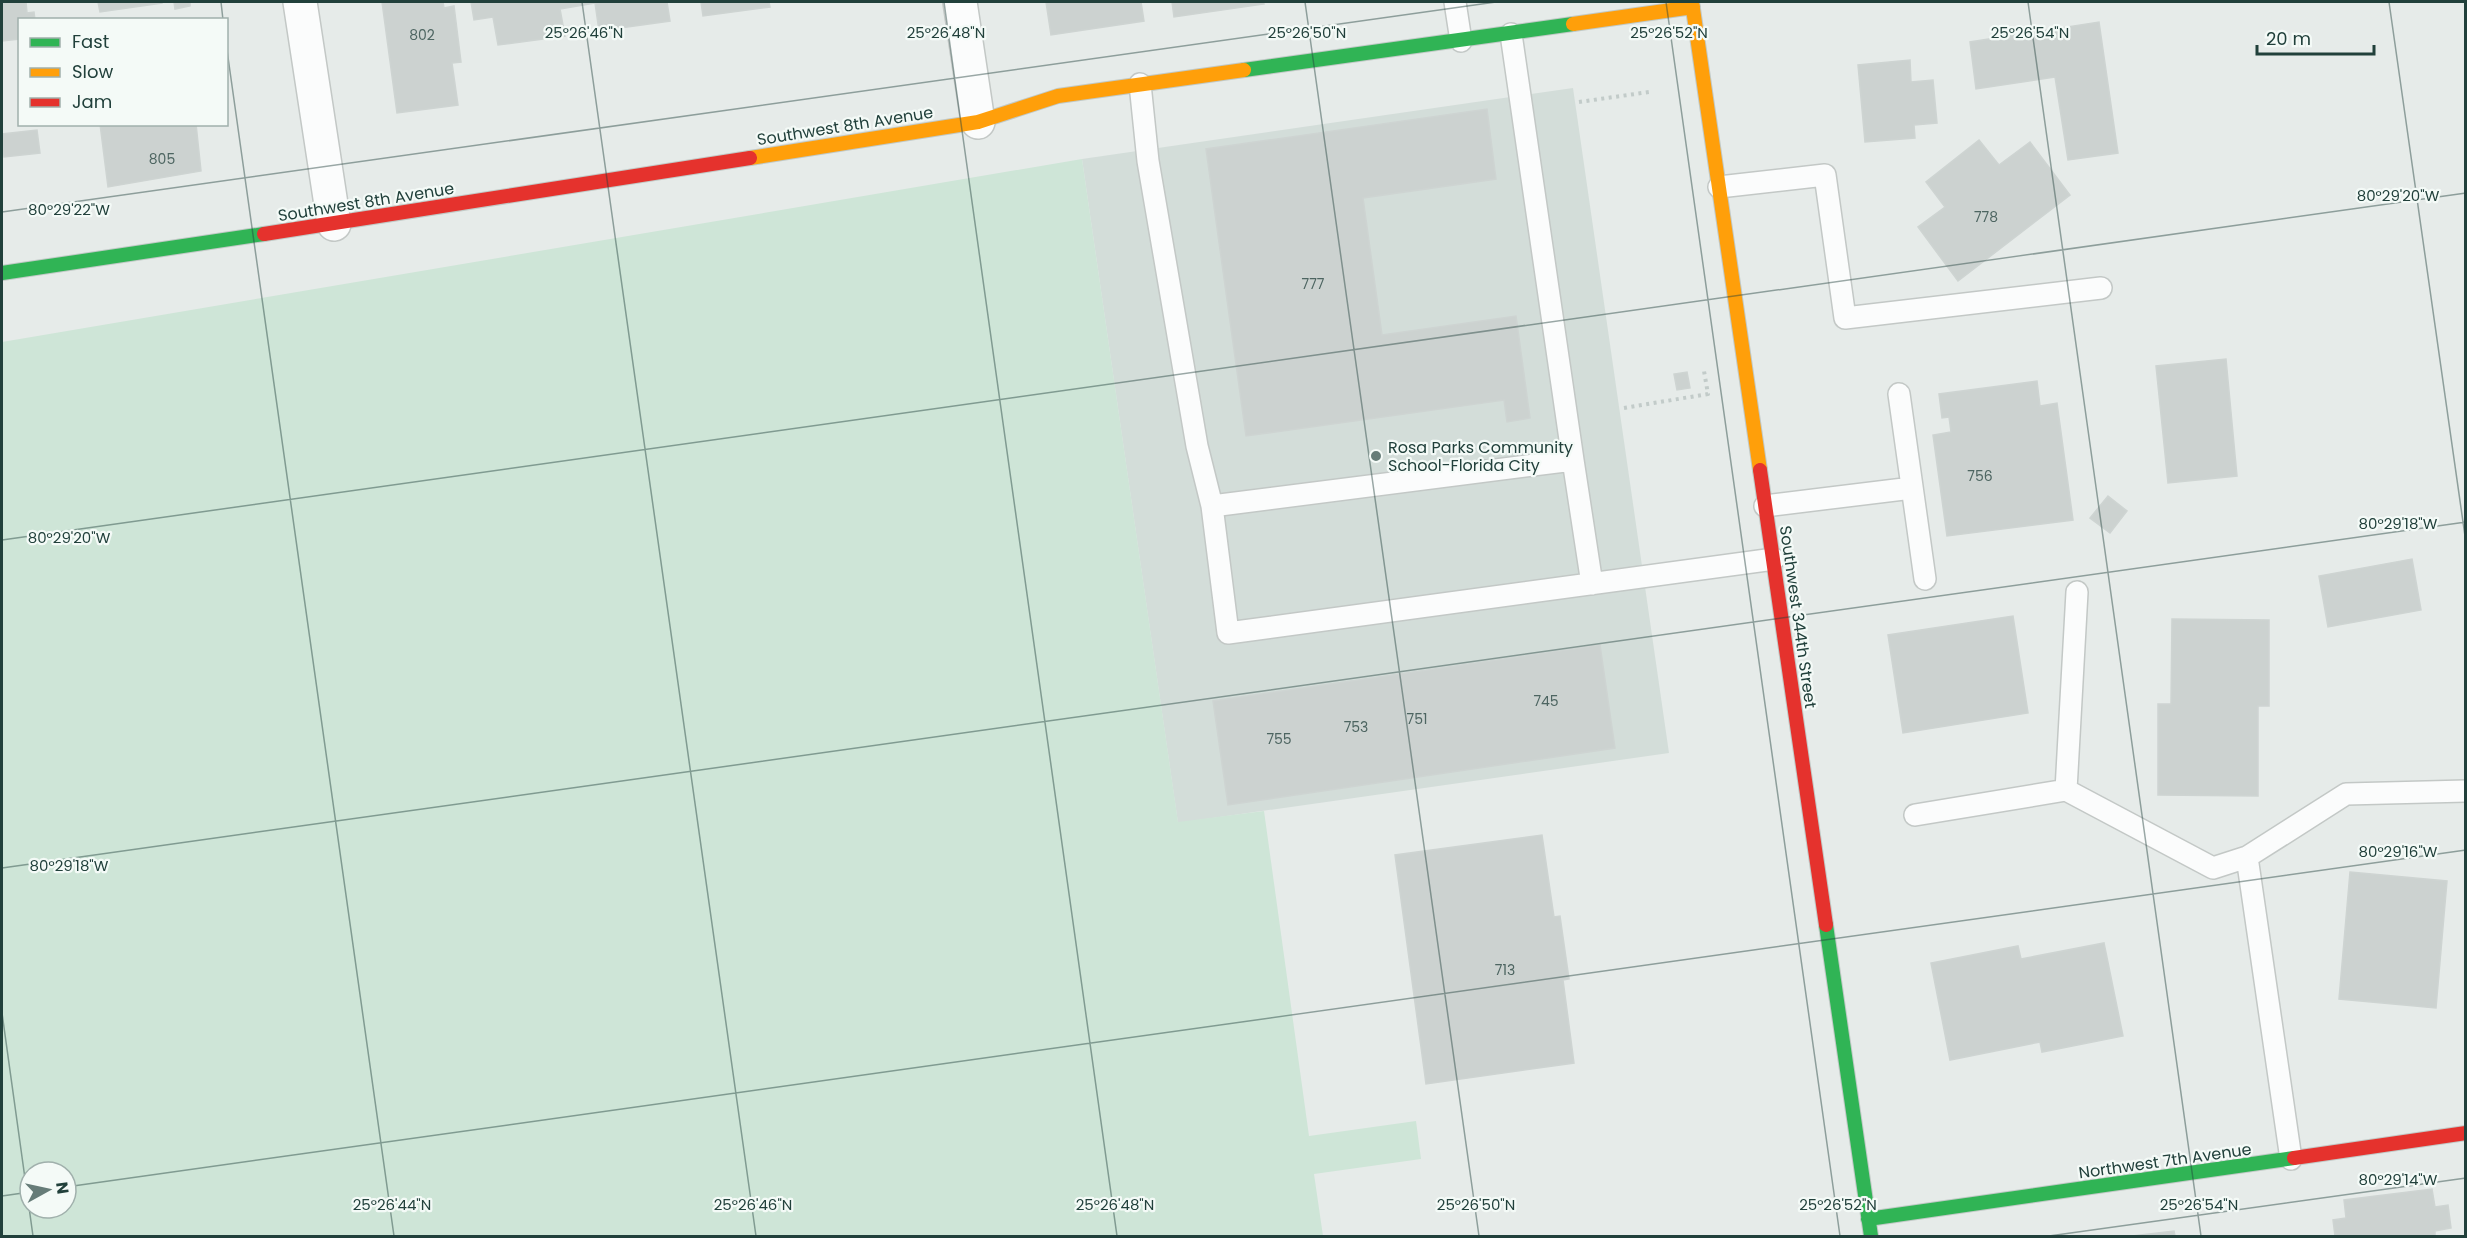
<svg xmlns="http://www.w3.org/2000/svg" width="2467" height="1238" viewBox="0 0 2467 1238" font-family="Poppins,sans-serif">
  <rect width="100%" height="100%" fill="#e6ebe9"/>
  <!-- built -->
  <path fill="#d3ddd9" d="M 1573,88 L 1669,753 L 1178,823 L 1082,159 Z"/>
  <!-- green -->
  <path fill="#cee5d7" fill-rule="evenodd" d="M 1082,159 L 1178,822 L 1264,811 L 1309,1136 L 1416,1121 L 1421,1159 L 1314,1174 L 1323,1236 L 2,1236 L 2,342 ZM 30,1172 L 66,1172 L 66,1208 L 30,1208 Z"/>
  <!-- building -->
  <path fill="#ccd2d0" stroke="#ced4d2" stroke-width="1.5" d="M 2,2 L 26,2 L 27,13 L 34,12 L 35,20 L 20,20 L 20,39 L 2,41 Z
    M 98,2 L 162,2 L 162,3 L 100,12 Z
    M 174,2 L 190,2 L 190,6 L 175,9 Z
    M 382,2 L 443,2 L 444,8 L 454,6 L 461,62 L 452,63 L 458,105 L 397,113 Z
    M 471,2 L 667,2 L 670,21 L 599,31 L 595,3 L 560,9 L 565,36 L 498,45 L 493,17 L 474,20 Z
    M 701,2 L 769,2 L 770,7 L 703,16 Z
    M 1046,2 L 1141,2 L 1144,21 L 1051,35 Z
    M 1172,2 L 1263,2 L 1264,4 L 1174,17 Z
    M 2099,22 L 2118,153 L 2068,160 L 2055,77 L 1976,89 L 1970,42 Z
    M 1910,60 L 1911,82 L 1933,80 L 1937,123 L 1914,125 L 1915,138 L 1865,142 L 1858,65 Z
    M 1487,109 L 1496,179 L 1363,198 L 1382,335 L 1516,316 L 1530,418 L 1507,422 L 1504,400 L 1246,436 L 1206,149 Z
    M 100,124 L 196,124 L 201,171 L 108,187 Z
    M 37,130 L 40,153 L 4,157 L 2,134 Z
    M 1979,140 L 1999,165 L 2030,142 L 2070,195 L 1958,281 L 1918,227 L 1945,207 L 1926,182 Z
    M 2226,359 L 2237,476 L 2168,483 L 2156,366 Z
    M 1687,372 L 1690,388 L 1677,390 L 1674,374 Z
    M 2037,381 L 2040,406 L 2057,403 L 2073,520 L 1947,536 L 1933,435 L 1951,432 L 1949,417 L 1942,418 L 1939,394 Z
    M 2108,496 L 2127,511 L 2110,533 L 2090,518 Z
    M 2412,559 L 2421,610 L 2328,627 L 2319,576 Z
    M 2013,616 L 2028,713 L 1903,733 L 1888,635 Z
    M 2172,619 L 2269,620 L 2269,706 L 2258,706 L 2258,796 L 2158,795 L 2158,704 L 2171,704 Z
    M 1600,645 L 1615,748 L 1228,805 L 1213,701 Z
    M 1542,835 L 1554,917 L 1560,916 L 1569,979 L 1563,980 L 1574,1063 L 1426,1084 L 1395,855 Z
    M 2350,872 L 2447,881 L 2436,1008 L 2339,999 Z
    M 2104,943 L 2123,1036 L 2042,1052 L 2040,1042 L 1950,1060 L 1931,963 L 2018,946 L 2021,959 Z
    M 2432,1189 L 2435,1207 L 2448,1205 L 2451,1228 L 2435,1231 L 2435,1236 L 2335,1236 L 2333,1220 L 2346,1218 L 2344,1200 Z
    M 2174,1231 L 2175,1236 L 2132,1236 Z"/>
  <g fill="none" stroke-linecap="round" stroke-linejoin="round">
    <defs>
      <path id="lane" d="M 1455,2 L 1461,41
        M 1511,34 L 1573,460
        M 1140,84 L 1148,161 L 1197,446 L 1212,506
        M 1719,187 L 1825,175 L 1845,318 L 2101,288
        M 1899,394 L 1925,579
        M 1765,506 L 1912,488
        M 1592,584 L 1573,460 L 1212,506 L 1228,633 L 1774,559
        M 2077,592 L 2066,790 L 2213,868 L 2247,857
        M 1915,815 L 2066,790
        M 2291,1159 L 2247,857 L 2346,794 L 2466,791"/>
      <path id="street" d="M 300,2 L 334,224
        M 960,2 L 978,122"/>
      <path id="fast" d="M 1244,70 L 1573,24
        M 2,273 L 264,234
        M 1826,925 L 1871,1236
        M 1868,1219 L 2294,1158"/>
      <path id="slow" d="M 1692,2 L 1760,470
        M 1573,24 L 1693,7
        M 750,158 L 978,122 L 1058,96 L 1244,70"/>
      <path id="jam" d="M 264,234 L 750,158
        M 1760,470 L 1826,925
        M 2294,1158 L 2466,1133"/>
    </defs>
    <!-- lane casing -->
    <use href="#lane" stroke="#c3c8c6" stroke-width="24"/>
    <!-- street casing -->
    <use href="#street" stroke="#c3c8c6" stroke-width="36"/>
    <!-- fast casing -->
    <use href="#fast" stroke="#c1c9c6" stroke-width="16"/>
    <!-- slow casing -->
    <use href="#slow" stroke="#c1c9c6" stroke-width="16"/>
    <!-- jam casing -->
    <use href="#jam" stroke="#c1c9c6" stroke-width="16"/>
    <!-- path -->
    <path stroke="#c2cbc9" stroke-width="4" stroke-dasharray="3 4.5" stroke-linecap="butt" d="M 1579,102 L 1649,92
      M 1624,408 L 1708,394 L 1704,371"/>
    <!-- lane -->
    <use href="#lane" stroke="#fbfcfc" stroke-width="21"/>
    <!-- street -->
    <use href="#street" stroke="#fbfcfc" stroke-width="33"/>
    <!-- fast -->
    <use href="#fast" stroke="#30b455" stroke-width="14"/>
    <!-- slow -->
    <use href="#slow" stroke="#ff9f0a" stroke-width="14"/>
    <!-- jam -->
    <use href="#jam" stroke="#e5322d" stroke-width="14"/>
  </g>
  <!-- ticks -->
  <path fill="none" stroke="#21403b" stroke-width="1.5" stroke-opacity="0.45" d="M 221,2 L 223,20M 582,2 L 756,1236M 944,2 L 1117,1236M 1305,2 L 1479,1236M 1666,2 L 1840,1236M 2028,2 L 2201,1236M 2389,2 L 2466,543M 226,43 L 394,1236M 2,212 L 1496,2M 2,540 L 2466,193M 2,868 L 2466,522M 2,1013 L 33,1236M 66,1187 L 2466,850M 2,1196 L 30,1192M 2049,1236 L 2466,1178"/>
  <!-- markers -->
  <circle fill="#667c78" stroke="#f4faf7" stroke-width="2" cx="1376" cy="456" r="6"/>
  <g text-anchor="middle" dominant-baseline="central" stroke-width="4.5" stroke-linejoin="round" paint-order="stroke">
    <!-- number labels -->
    <g font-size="14" fill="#4d6561">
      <text x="422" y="35">802</text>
      <text x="162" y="159">805</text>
      <text x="1986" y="217">778</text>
      <text x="1313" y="284">777</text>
      <text x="1980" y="476">756</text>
      <text x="1546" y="701">745</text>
      <text x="1417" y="719">751</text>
      <text x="1356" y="727">753</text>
      <text x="1279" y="739">755</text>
      <text x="1505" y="970">713</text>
    </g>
    <!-- street labels -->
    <g font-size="16" fill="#21403b" stroke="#f4faf7">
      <text transform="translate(845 126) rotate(-9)">Southwest 8th Avenue</text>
      <text transform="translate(366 202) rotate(-9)">Southwest 8th Avenue</text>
      <text transform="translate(1798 617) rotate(82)">Southwest 344th Street</text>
      <text transform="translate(2165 1161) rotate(-8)">Northwest 7th Avenue</text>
    </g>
    <!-- poi labels -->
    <g font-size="16" fill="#21403b" stroke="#f4faf7" text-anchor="start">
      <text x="1388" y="447">Rosa Parks Community<tspan x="1388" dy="18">School-Florida City</tspan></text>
    </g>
  </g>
  <g font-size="15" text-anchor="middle" fill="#21403b" stroke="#f4faf7" stroke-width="4.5" stroke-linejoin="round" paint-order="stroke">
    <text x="584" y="38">25°26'46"N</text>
    <text x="946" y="38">25°26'48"N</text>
    <text x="1307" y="38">25°26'50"N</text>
    <text x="1669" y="38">25°26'52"N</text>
    <text x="2030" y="38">25°26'54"N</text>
    <text x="2398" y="201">80°29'20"W</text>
    <text x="69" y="215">80°29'22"W</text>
    <text x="2398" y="529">80°29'18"W</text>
    <text x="69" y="543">80°29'20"W</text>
    <text x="2398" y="857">80°29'16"W</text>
    <text x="69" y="871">80°29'18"W</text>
    <text x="2398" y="1185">80°29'14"W</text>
    <text x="392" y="1210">25°26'44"N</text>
    <text x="753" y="1210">25°26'46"N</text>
    <text x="1115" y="1210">25°26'48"N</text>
    <text x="1476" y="1210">25°26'50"N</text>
    <text x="1838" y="1210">25°26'52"N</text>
    <text x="2199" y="1210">25°26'54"N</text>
  </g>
  <!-- border -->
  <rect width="2467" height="1238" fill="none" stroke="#21403b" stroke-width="6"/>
  <!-- legend -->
  <rect x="18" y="18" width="210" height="108" fill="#f4faf7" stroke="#a0b0ac" stroke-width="1.5"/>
  <rect x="30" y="38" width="30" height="9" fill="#30b455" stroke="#a0b0ac" stroke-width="1.5"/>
  <text x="72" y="48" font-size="18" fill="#21403b">Fast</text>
  <rect x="30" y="68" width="30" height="9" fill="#ff9f0a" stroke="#a0b0ac" stroke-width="1.5"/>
  <text x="72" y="78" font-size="18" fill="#21403b">Slow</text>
  <rect x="30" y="98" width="30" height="9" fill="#e5322d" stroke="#a0b0ac" stroke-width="1.5"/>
  <text x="72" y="108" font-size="18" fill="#21403b">Jam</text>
  <!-- north arrow -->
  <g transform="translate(48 1190) rotate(82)"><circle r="28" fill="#f4faf7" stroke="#a0b0ac" stroke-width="1.5"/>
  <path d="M0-4.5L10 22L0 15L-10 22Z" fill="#667c78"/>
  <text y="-9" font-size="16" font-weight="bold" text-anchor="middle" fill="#21403b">N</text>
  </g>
  <!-- scale -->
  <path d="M2257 45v9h117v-9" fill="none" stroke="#21403b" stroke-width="3"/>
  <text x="2266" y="45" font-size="18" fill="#21403b" stroke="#f4faf7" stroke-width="4.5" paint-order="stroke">20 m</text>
</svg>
